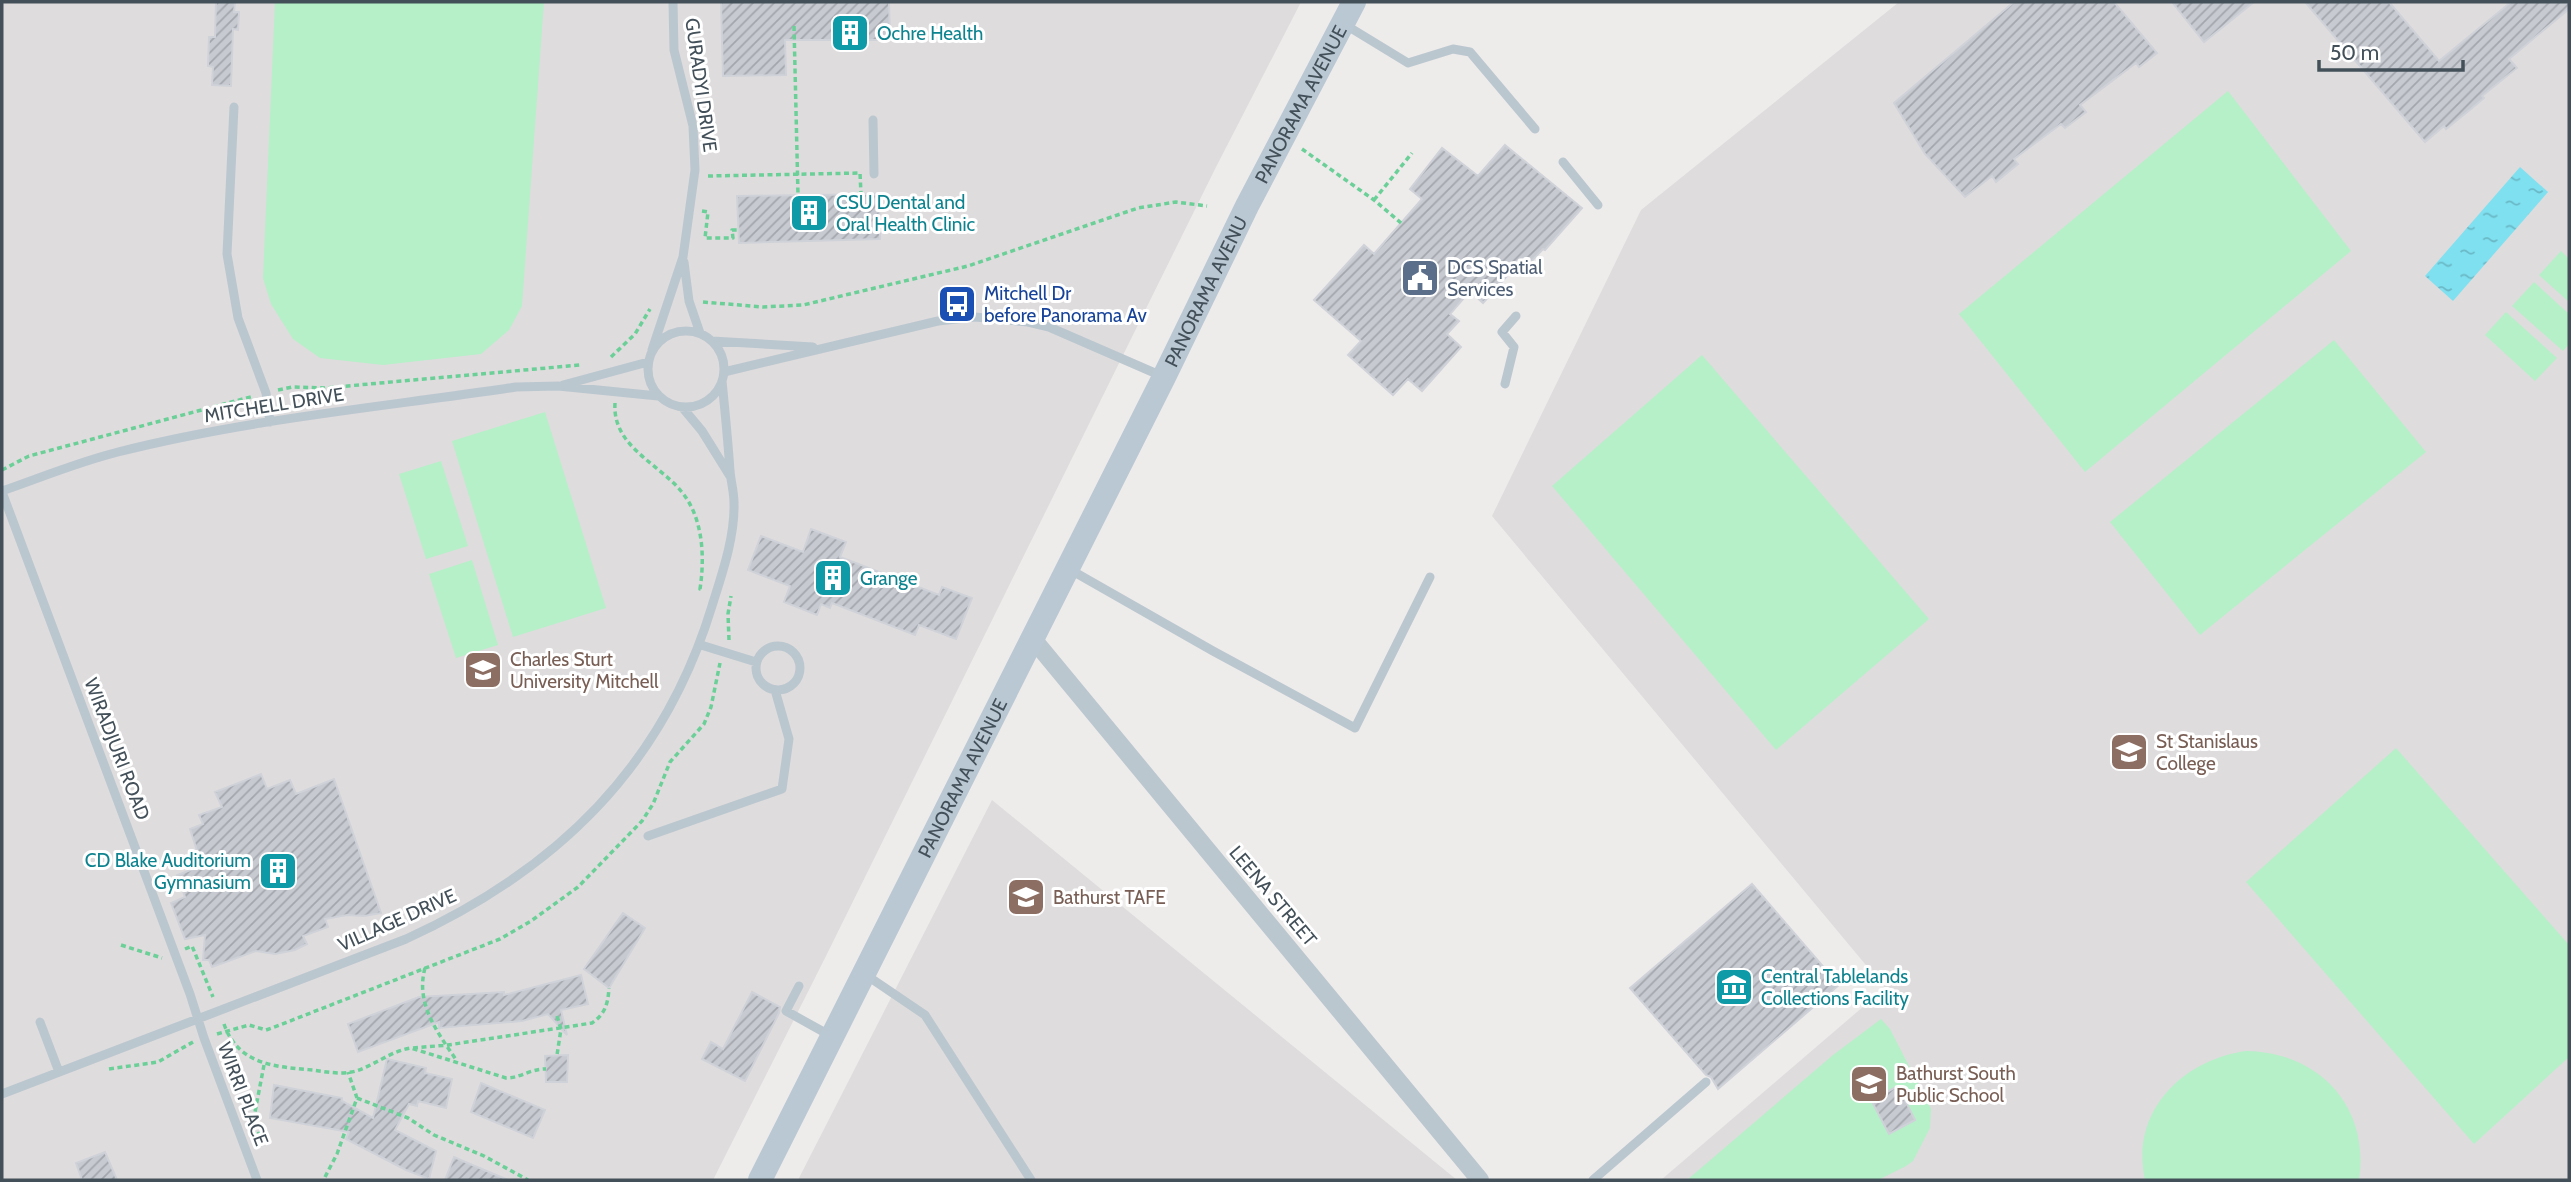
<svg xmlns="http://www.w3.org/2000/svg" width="2571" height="1182" viewBox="0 0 2571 1182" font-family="Cabin,sans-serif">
  <defs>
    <pattern id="water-ripples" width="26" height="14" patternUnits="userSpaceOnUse" patternTransform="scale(1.75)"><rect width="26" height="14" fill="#7fe0f0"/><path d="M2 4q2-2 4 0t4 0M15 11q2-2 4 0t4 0" fill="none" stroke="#6ab8c5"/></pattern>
    <pattern id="building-hatch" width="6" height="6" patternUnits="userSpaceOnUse" patternTransform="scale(1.75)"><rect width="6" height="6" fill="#c7cad1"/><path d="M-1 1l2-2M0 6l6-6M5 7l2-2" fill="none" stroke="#a3a6ad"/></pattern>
  </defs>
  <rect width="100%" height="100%" fill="#eeebeb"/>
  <!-- education -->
  <path fill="#dfdcdd" d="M 2,2 L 1301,2 L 1215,169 L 824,960 L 713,1180 L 2,1180 Z
    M 1899,2 L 2569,2 L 2569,1178 L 2567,1180 L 1661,1180 L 1885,988 L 1492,516 L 1641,210 Z
    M 992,800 L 1457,1180 L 798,1180 Z"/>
  <!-- green -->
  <path fill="#b5f0c8" d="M 275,2 L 544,2 L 522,306 L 509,330 L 481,354 L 383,365 L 320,358 L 293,339 L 271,304 L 263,278 Z
    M 2228,91 L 2351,251 L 2085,472 L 1959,314 Z
    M 2561,251 L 2569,259 L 2569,302 L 2539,275 Z
    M 2534,282 L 2569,314 L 2569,344 L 2563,351 L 2512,306 Z
    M 2506,312 L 2557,358 L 2535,381 L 2485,335 Z
    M 2334,340 L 2426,452 L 2200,635 L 2110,522 Z
    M 1702,355 L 1929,619 L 1776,750 L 1552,486 Z
    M 545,412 L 606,608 L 513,637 L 452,441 Z
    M 441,461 L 468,546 L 426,559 L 399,474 Z
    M 472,560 L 498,645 L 456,658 L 429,574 Z
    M 2396,748 L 2569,945 L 2569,1057 L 2474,1144 L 2246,882 Z
    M 1881,1019 L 1890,1029 L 1931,1109 L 1930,1128 L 1913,1161 L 1906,1166 L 1878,1180 L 1687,1180 L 1833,1055 Z
    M 2246,1051 C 2319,1052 2370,1106 2359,1180 L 2145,1180 C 2130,1112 2182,1060 2246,1051 Z"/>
  <!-- water -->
  <path fill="url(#water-ripples)" d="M 2520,167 L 2548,192 L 2453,301 L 2425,276 Z"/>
  <!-- building -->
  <path fill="url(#building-hatch)" stroke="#cfd2d8" stroke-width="2" d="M 216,2 L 235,2 L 234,12 L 239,12 L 238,30 L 233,29 L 231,86 L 212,85 L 213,67 L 208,66 L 209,37 L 215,37 Z
    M 721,2 L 889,2 L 890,40 L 785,40 L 786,75 L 723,76 Z
    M 2014,2 L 2114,2 L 2157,53 L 2139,67 L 2136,63 L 2080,105 L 2086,112 L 2065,128 L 2061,124 L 2014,159 L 2018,164 L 1996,182 L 1992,176 L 1965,197 L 1925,154 L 1894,103 Z
    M 2172,2 L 2254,2 L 2204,42 Z
    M 2305,2 L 2389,2 L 2439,61 L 2511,2 L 2569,2 L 2569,9 L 2509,59 L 2517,68 L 2482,96 L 2484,98 L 2471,109 L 2446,129 L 2444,126 L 2425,142 Z
    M 1505,145 L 1582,208 L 1545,250 L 1543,249 L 1528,265 L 1522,259 L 1483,303 L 1470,291 L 1450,314 L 1459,321 L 1447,334 L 1461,347 L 1422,391 L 1408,379 L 1393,395 L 1348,355 L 1361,341 L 1314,300 L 1364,245 L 1374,254 L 1422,199 L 1410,189 L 1442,148 L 1478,176 Z
    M 879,194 L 880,239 L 739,243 L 737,196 Z
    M 811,529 L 846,542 L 840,557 L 939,595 L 942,587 L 972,598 L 956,639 L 919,625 L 915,635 L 832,603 L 830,608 L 821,604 L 817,615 L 784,602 L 790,586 L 748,570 L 761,536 L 803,552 Z
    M 261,774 L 267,789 L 290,780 L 296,794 L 334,779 L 381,913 L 364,916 L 347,915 L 325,919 L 328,927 L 303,936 L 307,944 L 295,950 L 275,954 L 256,951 L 212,967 L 209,960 L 203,960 L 205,935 L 185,939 L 171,903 L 185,897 L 177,875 L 202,866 L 190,829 L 203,824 L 199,815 L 222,807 L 215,792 Z
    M 1752,884 L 1839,985 L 1718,1089 L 1711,1077 L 1706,1075 L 1630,988 Z
    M 623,913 L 645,928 L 609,988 L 584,969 Z
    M 581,975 L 588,1004 L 561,1010 L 567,1035 L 548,1014 L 522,1021 L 439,1028 L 439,1022 L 358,1052 L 348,1024 L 419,997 L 504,992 L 504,995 Z
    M 752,992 L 780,1007 L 779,1013 L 745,1081 L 702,1059 L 711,1042 L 723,1049 Z
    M 568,1055 L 567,1082 L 546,1082 L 545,1056 Z
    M 387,1059 L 426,1068 L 425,1073 L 452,1079 L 446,1108 L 418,1101 L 417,1106 L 409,1104 L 395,1130 L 436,1151 L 429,1179 L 406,1170 L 346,1139 L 349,1132 L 270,1118 L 274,1085 L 342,1098 L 342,1101 L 373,1118 Z
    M 481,1083 L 545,1110 L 533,1138 L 471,1112 Z
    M 1898,1086 L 1915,1120 L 1889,1134 L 1871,1100 Z
    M 105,1152 L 117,1180 L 82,1180 L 76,1163 Z
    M 454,1157 L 463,1161 L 508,1180 L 445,1180 Z"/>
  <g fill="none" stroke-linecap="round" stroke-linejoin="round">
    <!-- path -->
    <path stroke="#6bd098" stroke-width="3.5" stroke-dasharray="5 3.5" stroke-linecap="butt" d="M 794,26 L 798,195
      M 1302,149 L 1374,200 L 1401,223
      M 708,176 L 860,173 L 861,194
      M 1374,200 L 1412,153
      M 702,211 L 708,212 L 705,238 L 733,238 L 732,230 L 738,230
      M 703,302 L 763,307 L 803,305 L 968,266 L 1138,208 L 1176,202 L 1207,206
      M 611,357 L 635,334 L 650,309
      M 278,390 L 292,387 L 325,388 L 580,365
      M 615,403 C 612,446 658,463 681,491 C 703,517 705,556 700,589 L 703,589
      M 2,470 L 29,456 L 254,396
      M 729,640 L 728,614 L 731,596
      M 121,945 L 162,958
      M 185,949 L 192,946 L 213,997
      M 425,968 C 415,1004 438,1033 457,1061
      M 557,1016 L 561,1029 L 557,1055
      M 224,1024 C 238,1065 276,1067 313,1070 C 327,1072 342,1075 356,1071 C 375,1065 391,1051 411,1048 L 506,1078 C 521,1078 529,1069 546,1069
      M 217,1034 L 249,1025 L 266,1030 L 272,1028 L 500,939 L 531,921 L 578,887 L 642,821 L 653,804 L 670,762 L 704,724 L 711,707 L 720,663
      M 413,1048 L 448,1045 L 592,1023 C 605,1014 608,1004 609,988
      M 109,1069 L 158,1062 L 193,1042
      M 357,1098 L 408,1118 L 434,1135 L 484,1156 L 528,1180
      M 261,1145 L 255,1112 L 264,1065
      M 325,1177 L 337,1154 L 357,1098 L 348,1072"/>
    <!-- lane -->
    <path stroke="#bbc7cf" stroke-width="9" d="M 1344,24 L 1408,63 L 1453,49 L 1470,52 L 1535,129
      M 234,107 L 227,254 L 238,318 L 266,393 L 270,422
      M 873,120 L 874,174
      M 1563,162 L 1598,205
      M 684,262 L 689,301 L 700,333
      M648 369a38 38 0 1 1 76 0a38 38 0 1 1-76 0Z
      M 712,341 L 813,347
      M 652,350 L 683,257 L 695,170 L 693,126 L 674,50 L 673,2
      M 724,372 L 938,321 L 975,317 L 1028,322 L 1049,327 L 1164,377
      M 1505,384 L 1514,347 L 1502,332 L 1516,316
      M 563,385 L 648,362
      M 682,407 L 702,431 L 730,476
      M 2,491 C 40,478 78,462 118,452 C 248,419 383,407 516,387 L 558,386 L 658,396
      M 2,492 L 190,994 L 204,1038 L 257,1180
      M 1069,569 L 1213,651 L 1355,728 L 1430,577
      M 701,645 L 756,662
      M756 668a22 22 0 1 1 44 0a22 22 0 1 1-44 0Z
      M 648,836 L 782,789 L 789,739 L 775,690
      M 866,975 L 925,1015 L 1031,1180
      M 799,986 L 786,1011 L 831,1036
      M 40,1022 L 59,1072
      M 2,1094 L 406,939 C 557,870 663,767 712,606 C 722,574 735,537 734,503 C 734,492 731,482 730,471 C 728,441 725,411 722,381
      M 1593,1180 L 1706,1082"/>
    <!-- street -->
    <path stroke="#bbc7cf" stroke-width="18" d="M 1033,639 L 1480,1180"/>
    <!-- secondary -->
    <path stroke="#bac8d4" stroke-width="24" id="s1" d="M 760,1180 L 1164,377 L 1247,206 L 1354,2"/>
  </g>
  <!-- icons -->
  <defs>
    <symbol id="building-square" viewBox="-11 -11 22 22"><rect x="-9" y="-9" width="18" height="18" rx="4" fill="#0f9aa8" stroke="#fff"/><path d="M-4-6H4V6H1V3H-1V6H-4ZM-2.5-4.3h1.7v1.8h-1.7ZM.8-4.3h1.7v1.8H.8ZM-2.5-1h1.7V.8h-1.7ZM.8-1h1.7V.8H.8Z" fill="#fff"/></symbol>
    <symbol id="civic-square" viewBox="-11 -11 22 22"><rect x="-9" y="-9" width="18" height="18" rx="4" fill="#5c6f8a" stroke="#fff"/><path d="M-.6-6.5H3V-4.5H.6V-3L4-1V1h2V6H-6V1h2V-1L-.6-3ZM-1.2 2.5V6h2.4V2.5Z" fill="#fff"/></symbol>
    <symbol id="bus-square" viewBox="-11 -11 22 22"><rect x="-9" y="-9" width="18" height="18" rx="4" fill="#1a4fb4" stroke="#fff"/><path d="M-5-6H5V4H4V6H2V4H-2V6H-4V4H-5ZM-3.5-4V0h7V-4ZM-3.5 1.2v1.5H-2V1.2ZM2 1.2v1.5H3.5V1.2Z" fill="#fff"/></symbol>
    <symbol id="university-square" viewBox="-11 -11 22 22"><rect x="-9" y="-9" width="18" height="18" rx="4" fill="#8d6e63" stroke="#fff"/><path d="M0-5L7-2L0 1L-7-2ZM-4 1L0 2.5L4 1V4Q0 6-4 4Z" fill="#fff"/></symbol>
    <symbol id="school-square" viewBox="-11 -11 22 22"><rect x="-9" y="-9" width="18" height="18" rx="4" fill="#8d6e63" stroke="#fff"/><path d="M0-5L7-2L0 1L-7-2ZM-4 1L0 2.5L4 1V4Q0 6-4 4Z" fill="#fff"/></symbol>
    <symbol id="museum-square" viewBox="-11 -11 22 22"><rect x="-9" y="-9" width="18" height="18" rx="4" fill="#0f9aa8" stroke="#fff"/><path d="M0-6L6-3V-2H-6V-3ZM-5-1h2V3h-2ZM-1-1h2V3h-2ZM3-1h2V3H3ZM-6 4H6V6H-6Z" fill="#fff"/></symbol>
  </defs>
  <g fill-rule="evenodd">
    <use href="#building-square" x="828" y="11" width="44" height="44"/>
    <use href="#building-square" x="787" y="191" width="44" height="44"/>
    <use href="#civic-square" x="1398" y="256" width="44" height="44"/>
    <use href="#bus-square" x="935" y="282" width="44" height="44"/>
    <use href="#building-square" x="811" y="556" width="44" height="44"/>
    <use href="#university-square" x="461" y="648" width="44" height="44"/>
    <use href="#school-square" x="2107" y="730" width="44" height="44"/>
    <use href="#building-square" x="256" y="849" width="44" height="44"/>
    <use href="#university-square" x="1004" y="875" width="44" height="44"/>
    <use href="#museum-square" x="1712" y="965" width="44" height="44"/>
    <use href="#school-square" x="1847" y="1062" width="44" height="44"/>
  </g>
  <g text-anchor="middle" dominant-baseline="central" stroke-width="6" stroke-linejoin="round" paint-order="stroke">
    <!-- culture labels -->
    <g font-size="19" fill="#0d838f" stroke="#fff" text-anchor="start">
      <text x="877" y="33">Ochre Health</text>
      <text x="836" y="202">CSU Dental and<tspan x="836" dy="22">Oral Health Clinic</tspan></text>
      <text x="860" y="578">Grange</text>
      <text x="251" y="860" text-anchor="end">CD Blake Auditorium<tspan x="251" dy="22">Gymnasium</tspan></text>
      <text x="1761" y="976">Central Tablelands<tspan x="1761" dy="22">Collections Facility</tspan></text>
    </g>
    <!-- street labels -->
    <g font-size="19" fill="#435059" stroke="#fff">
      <text transform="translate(701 85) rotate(82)">GURADYI DRIVE</text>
      <text stroke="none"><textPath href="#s1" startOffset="1204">PANORAMA AVENUE</textPath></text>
      <text stroke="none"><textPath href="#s1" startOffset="994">PANORAMA AVENU</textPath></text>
      <text transform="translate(274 405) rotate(-9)">MITCHELL DRIVE</text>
      <text transform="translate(117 749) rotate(69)">WIRADJURI ROAD</text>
      <text stroke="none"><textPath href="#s1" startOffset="450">PANORAMA AVENUE</textPath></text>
      <text transform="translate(1273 896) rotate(50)">LEENA STREET</text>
      <text transform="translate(397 920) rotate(-24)">VILLAGE DRIVE</text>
      <text transform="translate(243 1094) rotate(69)">WIRRI PLACE</text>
    </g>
    <!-- service labels -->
    <g font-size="19" fill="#4e5e75" stroke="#fff" text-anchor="start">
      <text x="1447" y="267">DCS Spatial<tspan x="1447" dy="22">Services</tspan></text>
    </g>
    <!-- transit labels -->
    <g font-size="19" fill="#164399" stroke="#fff" text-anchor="start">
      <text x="984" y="293">Mitchell Dr<tspan x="984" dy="22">before Panorama Av</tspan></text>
    </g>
    <!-- education labels -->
    <g font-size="19" fill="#785e54" stroke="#fff" text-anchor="start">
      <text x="510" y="659">Charles Sturt<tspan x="510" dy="22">University Mitchell</tspan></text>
      <text x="2156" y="741">St Stanislaus<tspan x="2156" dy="22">College</tspan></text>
      <text x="1053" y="897">Bathurst TAFE</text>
      <text x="1896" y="1073">Bathurst South<tspan x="1896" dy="22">Public School</tspan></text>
    </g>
  </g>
  <!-- border -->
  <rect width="2571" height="1182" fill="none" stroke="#435059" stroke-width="7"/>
  <!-- scale -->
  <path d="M2319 60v10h144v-10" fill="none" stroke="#435059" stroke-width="3.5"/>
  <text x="2330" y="60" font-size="21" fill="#435059" stroke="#ffffff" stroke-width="5" paint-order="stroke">50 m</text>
</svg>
